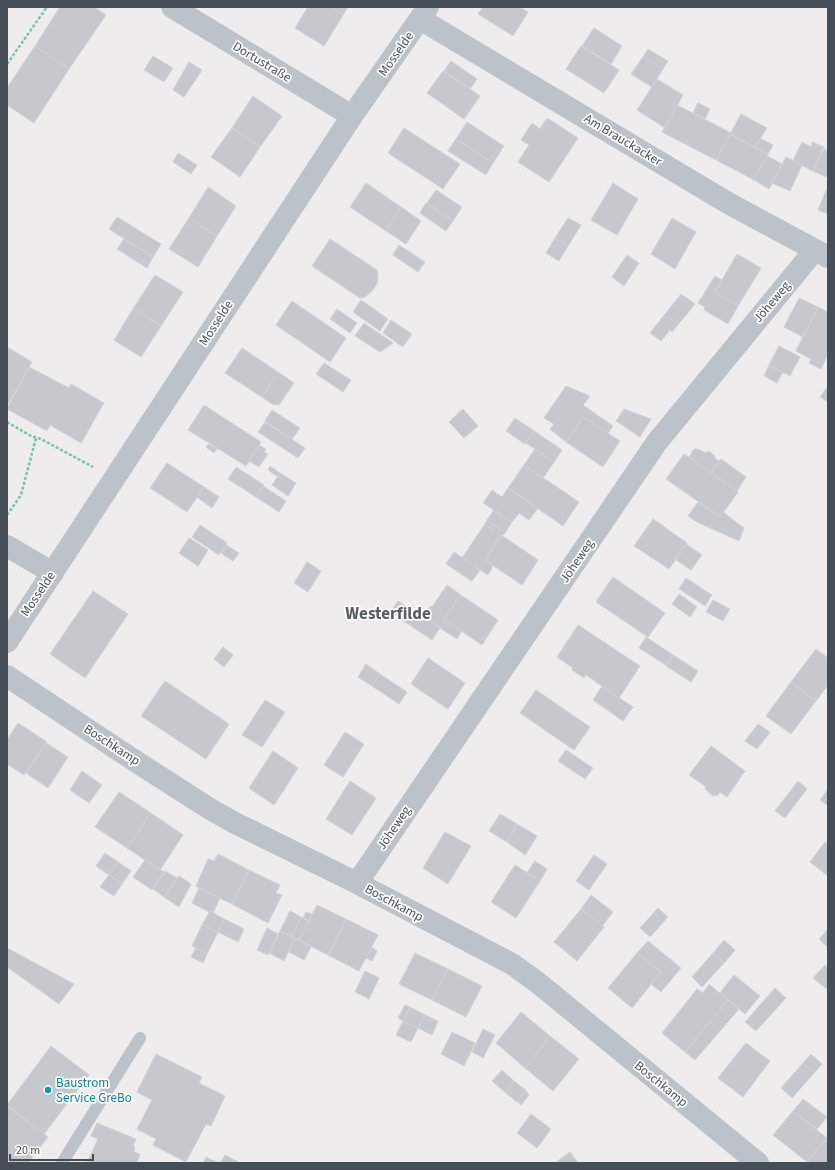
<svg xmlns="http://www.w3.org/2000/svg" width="835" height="1170" viewBox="0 0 835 1170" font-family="'Source Sans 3',sans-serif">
  <rect width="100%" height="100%" fill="#eeecec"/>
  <!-- building -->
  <path fill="#c7c8ce" stroke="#d0d2d7" d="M 60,7 L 94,7 L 106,15 L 69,69 L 35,46 Z
    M 308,7 L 332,7 L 343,15 L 324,46 L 295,28 Z
    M 332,7 L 348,7 L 343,15 Z
    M 483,7 L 519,7 L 528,12 L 513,36 L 478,14 Z
    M 594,28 L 622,46 L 611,64 L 582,46 Z
    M 35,46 L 69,69 L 34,123 L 7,105 L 7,88 Z
    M 581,46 L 619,70 L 604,93 L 566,69 Z
    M 648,49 L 668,61 L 663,69 L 643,57 Z
    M 153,56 L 173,68 L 164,82 L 144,70 Z
    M 643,57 L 663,69 L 652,87 L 631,74 Z
    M 451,61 L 477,79 L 470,89 L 444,71 Z
    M 189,62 L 202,70 L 184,97 L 173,90 Z
    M 443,71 L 480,96 L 464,119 L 427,93 Z
    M 657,79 L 683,95 L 665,128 L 637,110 Z
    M 253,96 L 282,116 L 260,147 L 232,128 Z
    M 698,103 L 710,109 L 705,119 L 693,113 Z
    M 677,105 L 731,133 L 716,160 L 662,132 Z
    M 741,114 L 767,128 L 755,147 L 730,134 Z
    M 547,118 L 578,138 L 549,182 L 518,162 L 529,145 L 521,140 L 532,123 L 540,129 Z
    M 467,122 L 504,146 L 493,163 L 456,139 Z
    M 232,128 L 260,147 L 240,177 L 211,157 Z
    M 404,128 L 460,164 L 443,189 L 388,153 Z
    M 730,134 L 768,154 L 754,180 L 716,160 Z
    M 760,138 L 773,145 L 768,154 L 755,147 Z
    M 456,139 L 493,163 L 486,175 L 448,151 Z
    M 802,142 L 811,147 L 812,142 L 824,147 L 821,152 L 822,153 L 813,171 L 793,161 Z
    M 824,149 L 828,151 L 828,174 L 826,177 L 813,171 Z
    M 178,153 L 197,165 L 191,174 L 173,162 Z
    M 767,156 L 782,164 L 769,189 L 754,180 Z
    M 786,157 L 802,165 L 790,191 L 772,183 Z
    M 366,183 L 401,207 L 386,231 L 350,207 Z
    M 613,183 L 638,199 L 617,235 L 591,220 Z
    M 828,186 L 828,214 L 818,210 Z
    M 208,187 L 236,206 L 217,236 L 189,218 Z
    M 436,190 L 462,207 L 453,221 L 427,203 Z
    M 426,203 L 453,221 L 446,231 L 420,213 Z
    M 401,207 L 421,221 L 406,244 L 386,231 Z
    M 117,217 L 161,244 L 153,257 L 109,229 Z
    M 189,218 L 217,236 L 198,267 L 169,249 Z
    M 568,218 L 581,225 L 568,246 L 555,238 Z
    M 672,218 L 696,232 L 675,269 L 651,254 Z
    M 555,238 L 568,246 L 559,261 L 546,253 Z
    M 124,239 L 153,257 L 147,268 L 117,249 Z
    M 330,239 L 377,270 L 378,276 L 377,284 L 371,292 L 365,297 L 360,298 L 312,266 Z
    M 399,245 L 425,262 L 418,272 L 393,255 Z
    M 737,254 L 761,268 L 738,306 L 715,292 Z
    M 627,255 L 639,263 L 624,286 L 612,277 Z
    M 155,275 L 183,292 L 161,326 L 133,309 Z
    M 715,276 L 722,280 L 715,292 L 738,306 L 728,324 L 704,310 L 705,307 L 698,303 Z
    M 681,294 L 695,304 L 672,332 L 670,330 L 661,341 L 650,333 Z
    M 799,298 L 818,307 L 803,337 L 784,327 Z
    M 361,300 L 388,319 L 380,331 L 353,312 Z
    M 292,301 L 346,338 L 330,362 L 276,325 Z
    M 818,307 L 828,312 L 828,354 L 821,369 L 809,363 L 811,359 L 796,351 Z
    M 133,309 L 161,326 L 141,357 L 114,340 Z
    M 337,309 L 357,323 L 350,333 L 330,319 Z
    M 391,320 L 412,334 L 403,347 L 383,333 Z
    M 364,323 L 393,343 L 380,352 L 355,336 Z
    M 779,346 L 800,357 L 790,376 L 769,365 Z
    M 7,347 L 32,362 L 9,403 L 7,402 Z
    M 242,348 L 278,372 L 262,397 L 225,373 Z
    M 324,363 L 351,380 L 343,392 L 316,374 Z
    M 769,365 L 783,372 L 777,383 L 764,376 Z
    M 29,367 L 69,388 L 71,384 L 104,403 L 81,443 L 50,425 L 47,431 L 7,409 Z
    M 278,372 L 294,383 L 279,405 L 272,404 L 262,397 Z
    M 566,386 L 590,396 L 583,405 L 613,426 L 608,433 L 583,417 L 566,442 L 550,429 L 554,424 L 544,418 Z
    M 828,386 L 828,402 L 820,397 Z
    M 204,405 L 261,442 L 246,466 L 188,430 Z
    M 463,409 L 478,426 L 464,438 L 449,422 Z
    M 624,409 L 651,419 L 640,437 L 616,421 Z
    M 272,410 L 300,428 L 292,439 L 265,421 Z
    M 583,417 L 620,441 L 603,467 L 566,442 Z
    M 515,418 L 534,431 L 525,444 L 506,431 Z
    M 265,422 L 305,448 L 298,458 L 258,432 Z
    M 534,431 L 562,450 L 554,462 L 526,443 Z
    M 208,444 L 217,449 L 214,453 L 206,447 Z
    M 259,445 L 266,449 L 264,452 L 268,454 L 259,467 L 249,461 Z
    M 535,449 L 554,462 L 543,478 L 524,465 Z
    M 694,449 L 698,449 L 705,453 L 709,451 L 715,456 L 715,458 L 719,461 L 711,473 L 689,457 Z
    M 684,454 L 738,492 L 720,517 L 666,479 Z
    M 721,459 L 746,477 L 737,491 L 711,473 Z
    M 167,463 L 204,487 L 187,512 L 150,488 Z
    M 524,465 L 579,502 L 563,526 L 508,488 Z
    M 270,466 L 280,473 L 278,477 L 268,470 Z
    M 236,467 L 264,485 L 256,497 L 228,479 Z
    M 280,473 L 296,483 L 288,496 L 272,485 Z
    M 263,486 L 286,501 L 279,512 L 256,497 Z
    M 204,487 L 219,497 L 212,508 L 197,497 Z
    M 508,488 L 538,508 L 529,520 L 519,513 L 512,522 L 483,503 L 492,490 L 502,497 Z
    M 698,502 L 720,517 L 723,512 L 744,528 L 739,541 L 697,522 L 688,516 Z
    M 494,510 L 512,522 L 505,533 L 487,520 Z
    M 653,519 L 687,543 L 669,569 L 634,546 Z
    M 487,520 L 505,533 L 502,536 L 485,524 Z
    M 485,524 L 501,535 L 485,560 L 493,566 L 488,575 L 462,558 Z
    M 200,525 L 227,543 L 219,555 L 192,537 Z
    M 501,535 L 538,560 L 522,585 L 485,560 Z
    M 189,538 L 208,550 L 198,566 L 179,553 Z
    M 686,544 L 702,555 L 691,570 L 675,559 Z
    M 226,545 L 239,553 L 233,561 L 221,553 Z
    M 454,552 L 480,570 L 472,581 L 446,564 Z
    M 307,562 L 321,571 L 308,592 L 294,583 Z
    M 613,577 L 665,613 L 648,637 L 596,602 Z
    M 686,578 L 712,595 L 705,606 L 679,589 Z
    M 447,585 L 461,595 L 444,619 L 446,620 L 440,628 L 423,616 L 430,606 L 432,607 Z
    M 93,591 L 128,614 L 85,678 L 50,654 Z
    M 679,594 L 697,607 L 690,617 L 672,604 Z
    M 461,595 L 498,620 L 482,645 L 444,619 Z
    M 713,600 L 730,609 L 723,621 L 706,612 Z
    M 398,601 L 414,611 L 414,610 L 440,628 L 432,640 L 390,612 Z
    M 446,620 L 462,631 L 457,639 L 440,628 Z
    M 578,625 L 640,666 L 619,698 L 586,675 L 584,678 L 572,670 L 573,668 L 557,657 Z
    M 646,637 L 673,655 L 666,665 L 639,648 Z
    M 223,647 L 233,655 L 224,667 L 214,659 Z
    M 816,649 L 828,658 L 828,685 L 816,701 L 791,682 Z
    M 673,655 L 698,671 L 691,682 L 666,666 Z
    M 428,658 L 465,683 L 448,709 L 411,684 Z
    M 366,664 L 380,674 L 372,686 L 358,677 Z
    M 380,674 L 407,692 L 399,704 L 372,686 Z
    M 165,681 L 229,724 L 206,759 L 141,716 Z
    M 791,682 L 816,701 L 791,734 L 766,716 Z
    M 602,686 L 633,707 L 623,721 L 593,700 Z
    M 536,690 L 590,727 L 574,750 L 520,713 Z
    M 265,700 L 285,712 L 262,747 L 242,735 Z
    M 18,723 L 47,742 L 24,775 L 7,764 L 7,740 Z
    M 758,724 L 770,732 L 757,749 L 745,741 Z
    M 345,732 L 364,744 L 343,777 L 324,765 Z
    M 46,743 L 68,757 L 48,788 L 26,773 Z
    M 711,746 L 745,771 L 727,797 L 720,792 L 718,795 L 713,796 L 706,790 L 705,786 L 689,775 Z
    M 566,750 L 593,768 L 585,779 L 558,761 Z
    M 273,751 L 298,768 L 274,805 L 249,788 Z
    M 82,771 L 102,785 L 89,803 L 70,790 Z
    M 350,781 L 376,798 L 352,835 L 326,819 Z
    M 798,781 L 807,789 L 785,818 L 775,811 Z
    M 828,789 L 828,806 L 820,800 Z
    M 119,792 L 151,813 L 127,848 L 95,827 Z
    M 151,813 L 183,835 L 160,870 L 127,848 Z
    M 500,814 L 517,824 L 507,842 L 489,831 Z
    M 517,824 L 537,836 L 525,855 L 507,842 Z
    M 445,832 L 471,846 L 448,884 L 423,868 Z
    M 825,842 L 828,844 L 828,876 L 810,862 Z
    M 105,853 L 118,862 L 109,875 L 96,866 Z
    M 218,854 L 249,870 L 232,904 L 196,886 L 208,859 L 214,861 Z
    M 594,855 L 607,864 L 589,890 L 576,881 Z
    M 145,860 L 164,872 L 152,890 L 133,877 Z
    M 535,861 L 547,869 L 540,881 L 527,873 Z
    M 118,862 L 131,871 L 122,884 L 109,875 Z
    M 515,865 L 540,881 L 516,918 L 491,902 Z
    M 249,870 L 280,885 L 276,893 L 282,895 L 268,923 L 232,904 Z
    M 165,871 L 177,878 L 164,897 L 153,889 Z
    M 109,875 L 122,884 L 114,896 L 100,887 Z
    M 179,876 L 191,884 L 179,907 L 164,897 Z
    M 199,888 L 220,898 L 213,913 L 210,911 L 209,912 L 192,903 Z
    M 591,895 L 613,912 L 602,926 L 581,909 Z
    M 317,905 L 346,919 L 328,955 L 299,940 Z
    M 658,908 L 668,917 L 650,937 L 640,928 Z
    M 581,909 L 604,927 L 577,961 L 554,942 Z
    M 210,911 L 224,919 L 218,932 L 202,925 Z
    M 290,911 L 301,917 L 291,937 L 280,931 Z
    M 306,912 L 312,914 L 309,921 L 303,918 Z
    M 301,917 L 309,921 L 299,940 L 291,937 Z
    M 224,919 L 244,929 L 238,942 L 218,932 Z
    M 346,919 L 378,935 L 359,971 L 328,955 Z
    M 202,925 L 218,932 L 207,954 L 192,946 Z
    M 267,928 L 278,934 L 268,955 L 257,950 Z
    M 828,929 L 828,948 L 819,939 Z
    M 280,931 L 295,938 L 284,961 L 269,953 Z
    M 295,938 L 311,947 L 304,960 L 289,952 Z
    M 724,940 L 735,950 L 724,963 L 713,953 Z
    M 648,941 L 681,968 L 661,992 L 651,984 L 661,972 L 637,953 Z
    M 371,947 L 377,951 L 372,961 L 366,958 Z
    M 7,948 L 74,984 L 59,1004 L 7,967 Z
    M 196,948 L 207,954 L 203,963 L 191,957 Z
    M 415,953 L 448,969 L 432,1000 L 399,984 Z
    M 637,953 L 661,972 L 632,1008 L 608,988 Z
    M 713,953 L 724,963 L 702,987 L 692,977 Z
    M 825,965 L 828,968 L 828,990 L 813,978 Z
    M 448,969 L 482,986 L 466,1017 L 432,1000 Z
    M 365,971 L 379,978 L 369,999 L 355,992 Z
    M 734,975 L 760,996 L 745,1014 L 720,993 Z
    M 709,984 L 728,1000 L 685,1052 L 662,1033 L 697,989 L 703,993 Z
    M 775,988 L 786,998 L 756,1031 L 745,1022 Z
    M 728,1000 L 739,1009 L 695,1060 L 685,1052 Z
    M 405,1005 L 410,1007 L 403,1021 L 398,1018 Z
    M 410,1007 L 425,1015 L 418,1028 L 403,1021 Z
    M 521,1012 L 550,1036 L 525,1068 L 496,1043 Z
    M 425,1015 L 438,1021 L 432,1035 L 418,1028 Z
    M 403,1021 L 418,1028 L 411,1042 L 396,1035 Z
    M 483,1029 L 495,1035 L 483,1058 L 472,1052 Z
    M 452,1032 L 475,1043 L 464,1066 L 441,1054 Z
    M 550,1036 L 579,1059 L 553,1091 L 525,1068 Z
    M 746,1043 L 770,1061 L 743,1097 L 718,1078 Z
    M 51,1046 L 89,1075 L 44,1134 L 7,1105 Z
    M 156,1054 L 202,1077 L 199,1083 L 225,1096 L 211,1126 L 206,1124 L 186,1162 L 153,1145 L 156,1139 L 137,1129 L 152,1100 L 137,1092 Z
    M 811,1054 L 822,1064 L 814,1073 L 803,1063 Z
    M 803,1063 L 814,1073 L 792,1098 L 781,1088 Z
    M 502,1070 L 514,1081 L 506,1093 L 492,1081 Z
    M 514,1081 L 526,1090 L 517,1102 L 506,1093 Z
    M 526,1091 L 529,1095 L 521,1105 L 517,1101 Z
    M 803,1099 L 827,1117 L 817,1129 L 793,1111 Z
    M 7,1106 L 48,1137 L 28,1163 L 11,1163 L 7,1160 Z
    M 793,1111 L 827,1138 L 807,1162 L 773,1135 Z
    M 531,1114 L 551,1129 L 537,1148 L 517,1133 Z
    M 97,1123 L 136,1139 L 133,1146 L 135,1147 L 134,1152 L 140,1154 L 137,1163 L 87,1163 L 98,1139 L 91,1136 Z
    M 827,1138 L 828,1163 L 809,1163 L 807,1162 Z
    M 570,1152 L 578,1163 L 555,1163 Z
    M 225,1155 L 240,1163 L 220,1163 Z
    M 206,1157 L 219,1163 L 200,1163 L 204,1162 Z"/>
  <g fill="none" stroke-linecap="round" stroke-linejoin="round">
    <!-- path -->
    <path stroke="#79c3a2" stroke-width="2.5" stroke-dasharray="3 2" stroke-linecap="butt" d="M 7,64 L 47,7
      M 7,422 L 31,436 L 41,439 L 93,467
      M 7,515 L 21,495 L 36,438"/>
    <!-- lane -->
    <path stroke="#bbc2ca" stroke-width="12" d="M 62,1163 L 140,1038"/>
    <!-- street -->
    <path stroke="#bbc2ca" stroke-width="22" d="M 172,7 L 352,116
      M 420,19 L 728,203 L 828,257
      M 7,546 L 53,573
      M 7,642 L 352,116 L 428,7
      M 7,676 L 129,757 L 210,809 L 235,823 L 357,883 L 512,964 L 537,982 L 758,1163
      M 357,883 L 657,442 L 814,251"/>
  </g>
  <!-- markers -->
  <circle fill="#0f9aa8" stroke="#fff" stroke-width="1.5" cx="48" cy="1090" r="4"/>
  <g text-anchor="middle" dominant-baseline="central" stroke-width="3.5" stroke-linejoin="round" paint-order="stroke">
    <!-- street labels -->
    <g font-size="13" fill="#464e57" stroke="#fff">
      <text transform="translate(396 54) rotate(-55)">Mosselde</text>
      <text transform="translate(262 62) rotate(31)">Dortustraße</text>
      <text transform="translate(623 140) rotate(31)">Am Brauckacker</text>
      <text transform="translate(772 302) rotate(-50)">Jöheweg</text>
      <text transform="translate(216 323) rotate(-57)">Mosselde</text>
      <text transform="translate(577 561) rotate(-56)">Jöheweg</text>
      <text transform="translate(38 594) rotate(-56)">Mosselde</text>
      <text transform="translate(112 745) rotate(33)">Boschkamp</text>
      <text transform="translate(394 828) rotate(-56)">Jöheweg</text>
      <text transform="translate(394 903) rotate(28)">Boschkamp</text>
      <text transform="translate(661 1084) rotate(39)">Boschkamp</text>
    </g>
    <!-- culture labels -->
    <g font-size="13" fill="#0d838f" stroke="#fff" text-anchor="start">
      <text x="56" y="1083">Baustrom<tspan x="56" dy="15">Service GreBo</tspan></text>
    </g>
    <!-- district labels -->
    <g font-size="17" font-weight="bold" fill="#595c60" stroke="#fff">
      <text x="388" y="614">Westerfilde</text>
    </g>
  </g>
  <!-- border -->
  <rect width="835" height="1170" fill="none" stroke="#464e57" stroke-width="16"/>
  <!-- scale -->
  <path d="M10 1154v6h83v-6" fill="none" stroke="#464e57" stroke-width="2"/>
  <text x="16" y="1154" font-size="12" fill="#464e57" stroke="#ffffff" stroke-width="3" paint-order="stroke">20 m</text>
</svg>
